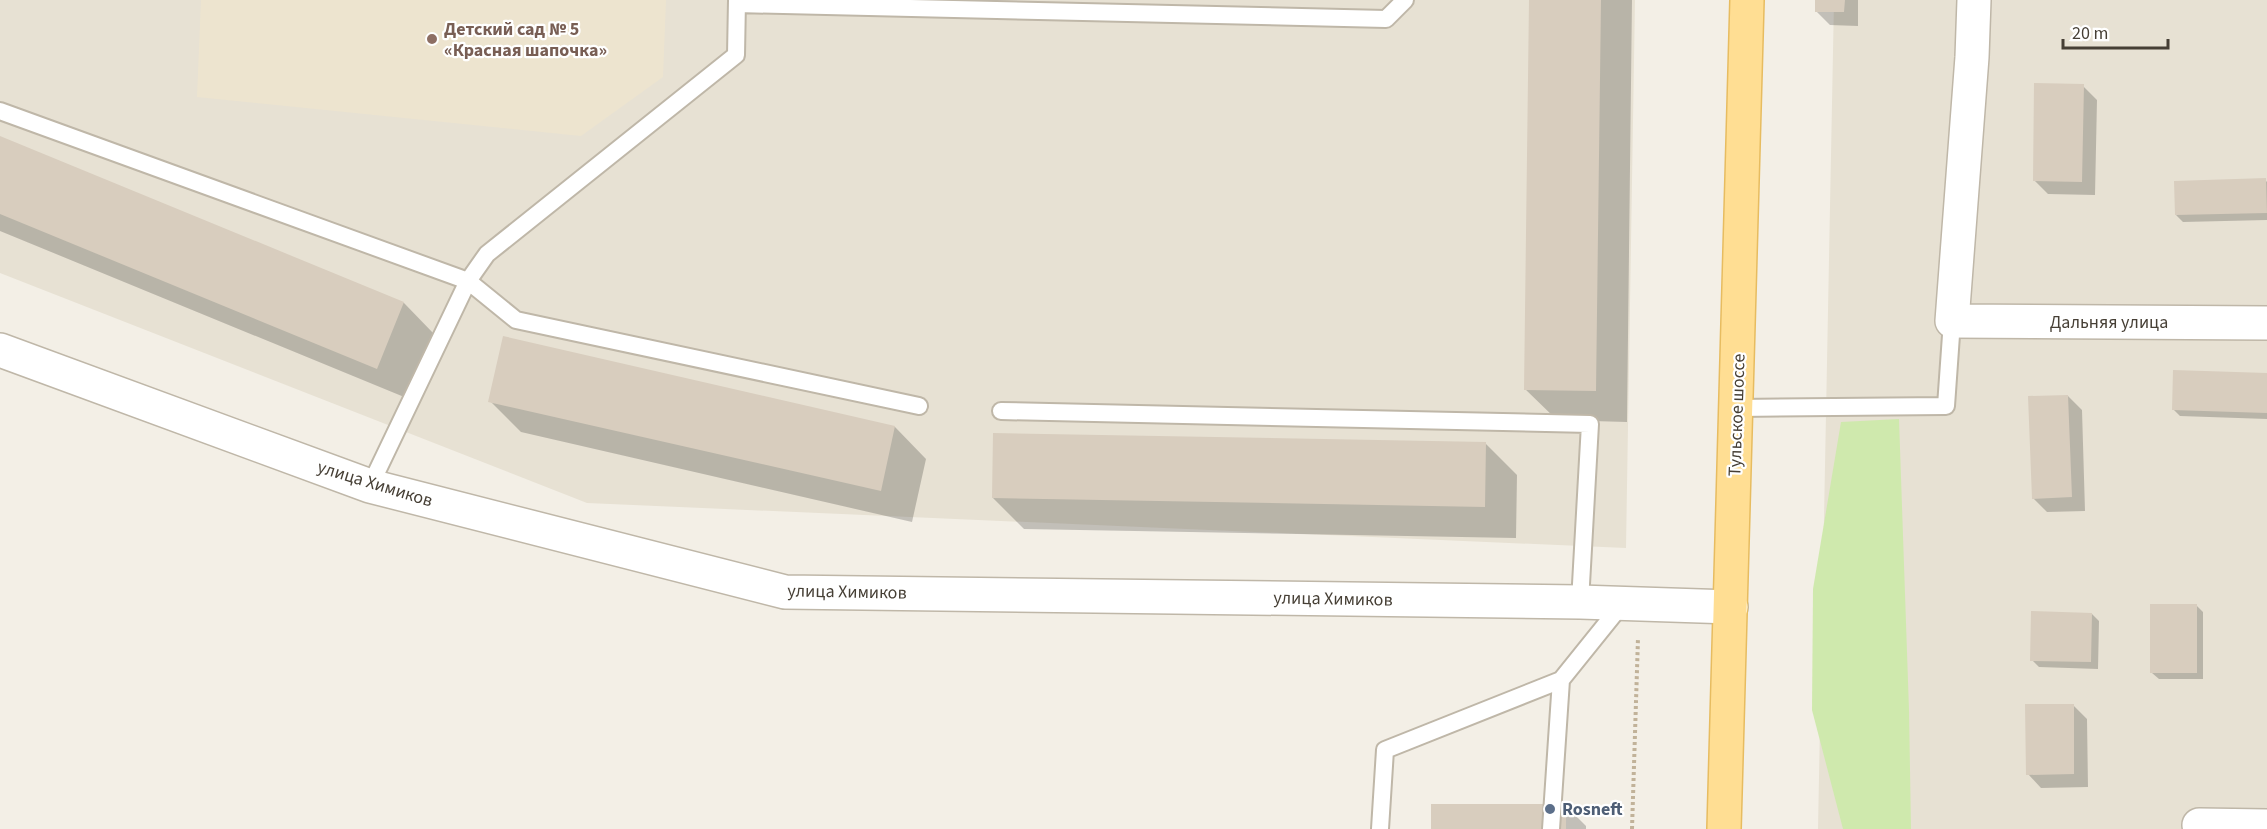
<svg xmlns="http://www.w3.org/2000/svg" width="2267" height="829" viewBox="0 0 2267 829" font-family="'Source Sans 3',sans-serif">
  <rect width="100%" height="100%" fill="#f3efe6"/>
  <!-- residential -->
  <path fill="#e7e1d3" d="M 0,0 L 1635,0 L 1626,548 L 587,503 L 0,273 Z
    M 1834,0 L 2267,0 L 2267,829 L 1818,829 Z"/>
  <!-- education -->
  <path fill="#ede4cf" d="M 201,0 L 666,0 L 663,77 L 581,136 L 197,97 Z"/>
  <!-- green -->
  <path fill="#cfe9ad" d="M 1899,419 L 1909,710 L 1911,829 L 1843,829 L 1812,710 L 1813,589 L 1841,422 Z"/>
  <!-- shadow -->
  <path fill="#0003" d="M 1530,0 L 1632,0 L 1627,422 L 1557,420 L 1525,389 Z
    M 1816,0 L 1858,0 L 1858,26 L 1830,25 L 1816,11 Z
    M 2083,86 L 2097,100 L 2095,195 L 2048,194 L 2034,180 Z
    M 0,138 L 404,303 L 435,335 L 409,399 L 0,231 Z
    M 2265,180 L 2267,182 L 2267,220 L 2183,222 L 2176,215 Z
    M 2267,374 L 2267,419 L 2180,416 L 2173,409 Z
    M 2068,396 L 2082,410 L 2085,511 L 2047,512 L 2033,498 Z
    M 490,401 L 895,427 L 926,459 L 912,522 L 521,432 Z
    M 1486,444 L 1517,475 L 1516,538 L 1024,529 L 993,498 Z
    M 2196,605 L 2203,612 L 2203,679 L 2159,679 L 2152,673 Z
    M 2092,614 L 2099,621 L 2098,669 L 2039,667 L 2032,660 Z
    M 2073,705 L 2087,719 L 2088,787 L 2041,788 L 2028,774 Z
    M 1566,806 L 1586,826 L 1586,829 L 1433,829 Z"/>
  <!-- building -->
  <path fill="#d8cdbe" d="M 1529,0 L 1601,0 L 1596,391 L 1524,390 Z
    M 1815,0 L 1845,0 L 1844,12 L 1815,12 Z
    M 2034,83 L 2084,84 L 2082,182 L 2033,181 Z
    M 0,136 L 404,302 L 377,369 L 0,214 Z
    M 2266,178 L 2267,213 L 2175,215 L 2174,181 Z
    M 503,336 L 895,426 L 881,491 L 488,402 Z
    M 2173,370 L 2267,373 L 2267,413 L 2172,410 Z
    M 2068,395 L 2072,497 L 2032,499 L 2028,396 Z
    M 993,433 L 1486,442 L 1485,507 L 992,498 Z
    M 2150,604 L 2197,604 L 2197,673 L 2150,673 Z
    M 2031,611 L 2092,613 L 2091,662 L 2030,661 Z
    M 2025,704 L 2074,704 L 2074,774 L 2026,775 Z
    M 1431,804 L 1566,804 L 1566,829 L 1431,829 Z"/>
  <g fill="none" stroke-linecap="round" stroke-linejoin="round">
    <defs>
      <path id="lane" d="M 737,4 L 1386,19 L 1405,0
        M 0,111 L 468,281 L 516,320 L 919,406
        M 1738,408 L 1946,406 L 1952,321
        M 1001,411 L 1590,424 L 1580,602
        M 370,486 L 468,281 L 487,254 L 736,55 L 737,0
        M 1380,829 L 1385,750 L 1561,680
        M 1551,829 L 1561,680 L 1623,603"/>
      <path id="street" d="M 1974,0 L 1972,57 L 1952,321 L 2267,323
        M 0,350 L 370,486 L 785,592 L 1580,602 L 1731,607
        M 2199,825 L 2267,826"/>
      <path id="primary" d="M 1724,829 L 1747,0"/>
    </defs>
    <!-- lane casing -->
    <use href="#lane" stroke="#bfb7a8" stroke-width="20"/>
    <!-- street casing -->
    <use href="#street" stroke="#bfb7a8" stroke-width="36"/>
    <!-- primary casing -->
    <use href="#primary" stroke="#e7bc60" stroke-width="36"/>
    <!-- path -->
    <path stroke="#c1b299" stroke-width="4" stroke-dasharray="3 3" stroke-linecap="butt" d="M 1632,829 L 1638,638"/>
    <!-- lane -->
    <use href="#lane" stroke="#fff" stroke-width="16"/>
    <!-- street -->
    <use href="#street" stroke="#fff" stroke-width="33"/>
    <!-- primary -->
    <use href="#primary" stroke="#ffde93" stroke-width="33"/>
  </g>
  <!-- markers -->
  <circle fill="#8d6e63" stroke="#fff" stroke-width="2" cx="432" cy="39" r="6"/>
  <circle fill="#5c6f8a" stroke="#fff" stroke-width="2" cx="1550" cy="809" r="6"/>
  <g text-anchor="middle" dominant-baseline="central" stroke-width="4.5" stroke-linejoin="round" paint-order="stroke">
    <!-- education labels -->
    <g font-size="18" font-weight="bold" fill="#785e54" stroke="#fff" text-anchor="start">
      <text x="444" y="29">Детский сад № 5<tspan x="444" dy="21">«Красная шапочка»</tspan></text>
    </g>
    <!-- street labels -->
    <g font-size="18" fill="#463f35" stroke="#fff">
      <text x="2109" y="322">Дальняя улица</text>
      <text transform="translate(1737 415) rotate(-88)">Тульское шоссе</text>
      <text transform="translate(375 484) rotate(17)">улица Химиков</text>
      <text transform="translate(847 592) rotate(1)">улица Химиков</text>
      <text transform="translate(1333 599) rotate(1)">улица Химиков</text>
    </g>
    <!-- service labels -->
    <g font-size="18" font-weight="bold" fill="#4e5e75" stroke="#fff" text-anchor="start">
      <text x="1562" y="809">Rosneft</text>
    </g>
  </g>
  <!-- scale -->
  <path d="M2063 39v9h105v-9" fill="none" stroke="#463f35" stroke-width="3"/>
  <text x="2072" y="39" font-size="18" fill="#463f35" stroke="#ffffff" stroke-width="4.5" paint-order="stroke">20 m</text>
</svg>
